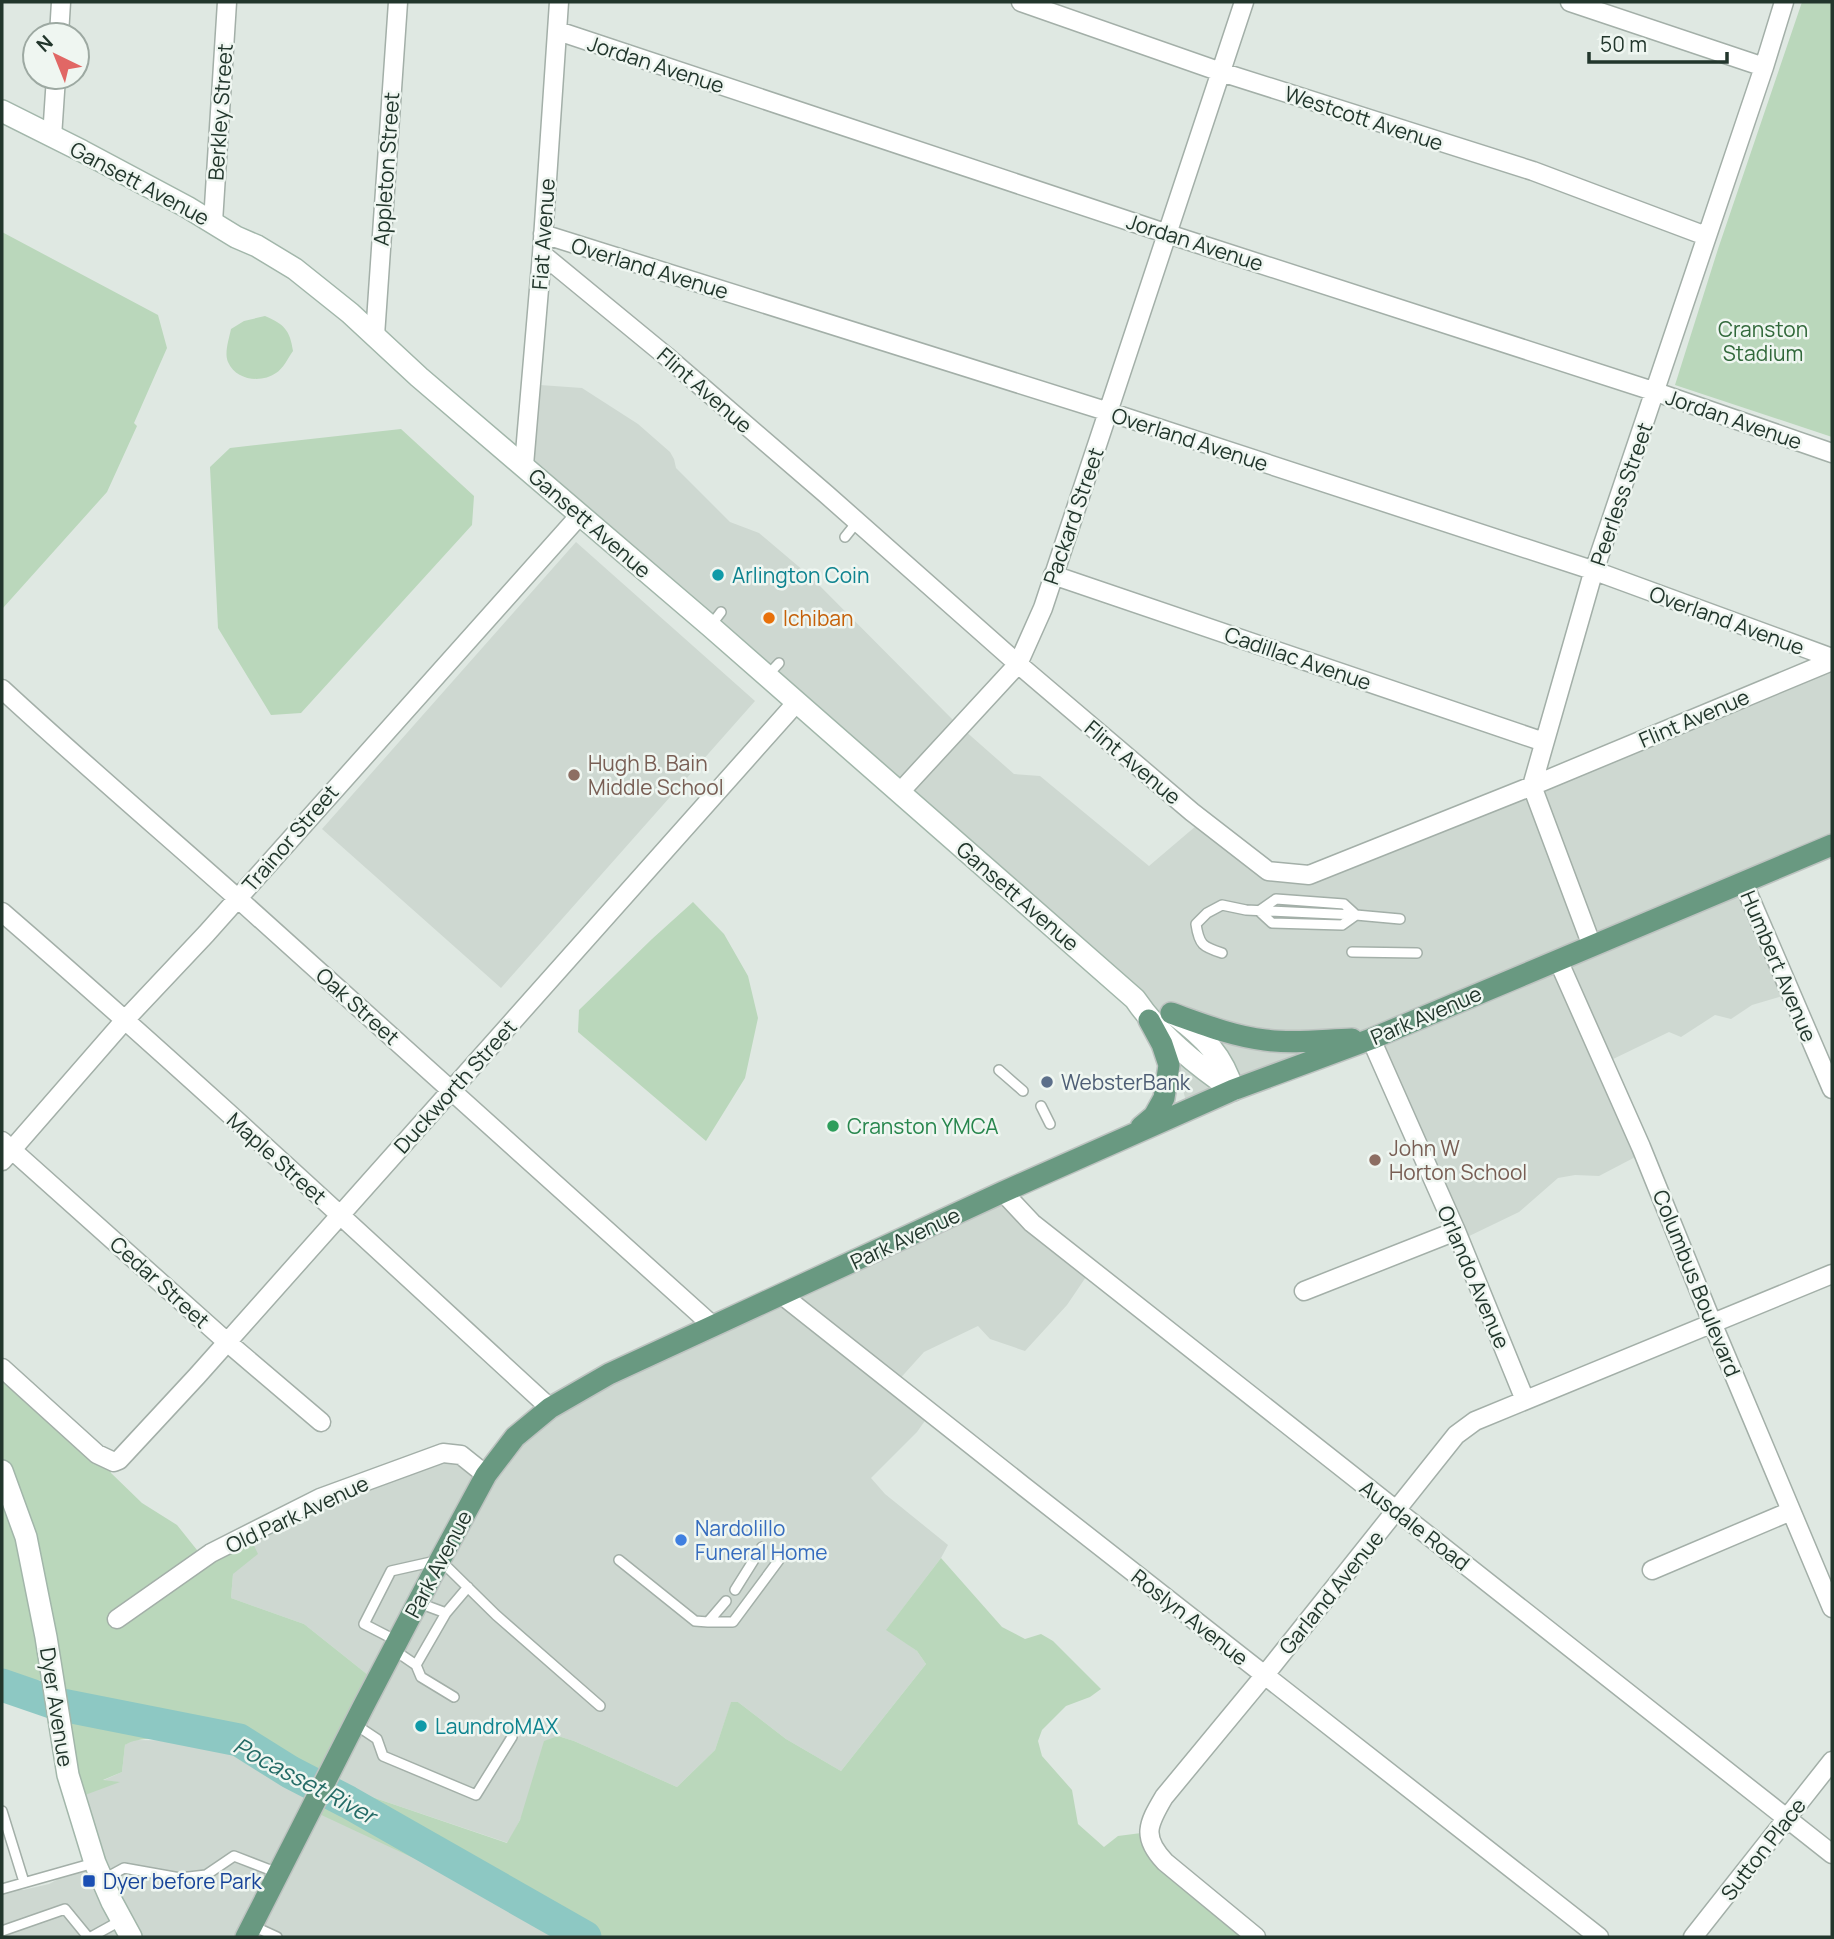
<svg xmlns="http://www.w3.org/2000/svg" width="1834" height="1939" viewBox="0 0 1834 1939" font-family="Manrope,sans-serif">
  <rect width="100%" height="100%" fill="#dfe8e2"/>
  <!-- built -->
  <path fill="#ced8d1" d="M 540,385 L 582,388 L 638,424 L 670,452 L 674,459 L 676,468 L 730,522 L 759,533 L 811,577 L 955,722 L 1014,774 L 1040,776 L 1149,866 L 1203,820 L 1268,871 L 1309,875 L 1832,658 L 1832,847 L 1746,886 L 1789,994 L 1752,1005 L 1731,1019 L 1715,1015 L 1681,1037 L 1669,1032 L 1609,1061 L 1643,1153 L 1599,1176 L 1575,1175 L 1558,1178 L 1519,1212 L 1463,1239 L 1378,1038 L 1196,1119 L 1190,1116 L 1180,1079 L 1160,1025 L 523,454 L 530,387 Z
    M 576,542 L 755,701 L 501,988 L 322,829 Z
    M 998,1199 L 1090,1271 L 1067,1305 L 1025,1351 L 990,1339 L 978,1326 L 924,1352 L 896,1383 L 929,1415 L 917,1432 L 871,1478 L 885,1494 L 948,1545 L 941,1558 L 887,1629 L 917,1651 L 926,1664 L 841,1771 L 786,1739 L 738,1702 L 731,1703 L 715,1750 L 677,1787 L 574,1741 L 558,1736 L 520,1820 L 508,1843 L 372,1797 L 339,1779 L 334,1774 L 373,1679 L 304,1624 L 231,1598 L 233,1574 L 248,1534 L 442,1452 L 486,1472 L 568,1395 Z
    M 250,1731 L 274,1759 L 275,1777 L 283,1783 L 535,1915 L 572,1937 L 2,1937 L 2,1893 L 11,1889 L 23,1890 L 49,1884 L 90,1862 L 80,1794 L 117,1782 L 102,1781 L 122,1772 L 125,1745 L 132,1740 L 215,1741 Z"/>
  <!-- green -->
  <path fill="#bad7bb" d="M 1802,2 L 1832,2 L 1832,437 L 1675,385 L 1718,249 Z
    M 2,232 L 158,315 L 167,348 L 134,423 L 137,426 L 107,492 L 3,608 Z
    M 265,316 C 284,324 290,330 293,351 C 288,358 283,369 276,373 C 262,383 236,381 228,362 C 224,353 229,339 231,329 L 244,321 Z
    M 401,429 L 474,496 L 472,525 L 301,713 L 271,715 L 218,628 L 210,467 L 230,448 Z
    M 693,902 L 724,934 L 748,976 L 758,1018 L 745,1078 L 706,1141 L 578,1032 L 579,1010 L 652,939 Z
    M 2,1367 L 109,1460 L 111,1473 L 142,1503 L 177,1525 L 201,1555 L 251,1539 L 258,1554 L 233,1574 L 231,1598 L 304,1624 L 373,1679 L 334,1774 L 339,1779 L 372,1797 L 507,1843 L 520,1820 L 544,1741 L 558,1736 L 574,1741 L 677,1787 L 715,1750 L 731,1702 L 738,1702 L 786,1739 L 841,1771 L 926,1664 L 917,1651 L 886,1630 L 941,1558 L 1002,1627 L 1025,1639 L 1041,1634 L 1053,1641 L 1101,1689 L 1090,1697 L 1066,1706 L 1042,1730 L 1038,1741 L 1042,1756 L 1072,1790 L 1078,1824 L 1104,1847 L 1118,1836 L 1149,1832 L 1153,1847 L 1258,1937 L 572,1937 L 535,1915 L 315,1812 L 318,1800 L 275,1777 L 274,1759 L 258,1741 C 254,1744 249,1748 244,1748 C 215,1749 148,1729 125,1745 L 122,1772 L 103,1780 L 120,1782 L 85,1795 L 80,1794 L 57,1677 L 11,1686 L 2,1681 Z"/>
  <g fill="none" stroke-linecap="round" stroke-linejoin="round">
    <!-- river -->
    <path stroke="#8dc8c3" stroke-width="33" d="M 2,1685 L 57,1704 L 239,1740 L 290,1772 L 348,1802 L 585,1937"/>
    <defs>
      <path id="lane" d="M 845,537 L 857,522
        M 711,625 L 721,612
        M 767,676 L 779,663
        M 1276,899 L 1344,904 L 1356,915 L 1342,925 L 1272,923 L 1259,911 Z
        M 1352,952 L 1417,953
        M 1222,953 C 1203,947 1199,945 1196,924 L 1207,913 L 1222,905 L 1246,910 L 1356,915 L 1400,919
        M 999,1070 L 1023,1091
        M 1041,1106 L 1050,1124
        M 619,1560 L 695,1621 L 708,1622 L 726,1601
        M 735,1590 L 762,1547
        M 446,1613 L 468,1587
        M 708,1622 L 733,1622 L 779,1560
        M 397,1641 L 364,1624 L 391,1571 L 440,1560 L 496,1615 L 600,1706
        M 394,1650 L 416,1665 L 446,1613 L 419,1603
        M 416,1665 L 421,1677 L 454,1697
        M 356,1725 L 377,1739 L 383,1756 L 476,1795 L 512,1737
        M 2,1811 L 24,1882
        M 102,1880 L 124,1868 L 180,1878 L 206,1875 L 234,1856 L 278,1873
        M 2,1889 L 94,1863
        M 253,1926 L 277,1937
        M 2,1931 L 65,1909 L 88,1937
        M 91,1937 L 120,1921"/>
      <path id="street" d="M 1021,2 L 1221,72 L 1533,171 L 1706,236
        M 1570,2 L 1764,67
        M 558,31 L 1168,234 L 1656,392 L 1832,453
        M 59,35 L 61,2
        M 52,137 L 56,77
        M 213,222 L 227,2
        M 543,234 L 1109,412 L 1595,571 L 1832,658
        M 542,254 L 666,356 L 826,494 L 1018,664 L 1192,812 L 1268,871 L 1309,875 L 1532,786 L 1832,661
        M 375,336 L 398,2
        M 524,465 L 542,254 L 559,2
        M 1053,575 L 1544,742
        M 2,689 C 81,762 163,832 244,904 C 400,1044 556,1185 713,1326
        M 900,792 L 1018,664 L 1043,608 L 1244,2
        M 1743,882 L 1832,1089
        M 2,912 C 188,1073 368,1241 550,1408
        M 1592,946 L 1532,786 L 1591,580 L 1764,67 L 1784,2
        M 1558,960 L 1641,1147 L 1713,1325 L 1832,1608
        M 1371,1039 L 1456,1231 L 1525,1400
        M 2,1141 L 227,1342 L 321,1422
        M 2,1161 L 124,1021 L 206,934 L 580,515
        M 1003,1192 L 1032,1223 L 1832,1854
        M 1304,1291 L 1456,1231
        M 782,1295 L 1022,1485 L 1599,1937
        M 2,1368 L 97,1454 L 114,1462 L 119,1460 L 197,1376 L 797,702
        M 1652,1570 L 1791,1511
        M 117,1619 L 211,1553 L 320,1498 L 443,1453 L 461,1455 L 486,1475
        M 1256,1937 L 1165,1862 C 1141,1837 1148,1824 1164,1797 L 1264,1676 L 1456,1435 L 1475,1421 L 1832,1274
        M 1693,1937 L 1832,1761"/>
      <path id="secondary" d="M 2,111 L 82,151 L 187,207 L 236,237 L 257,246 L 295,269 L 350,313 L 419,377 L 710,626 L 1135,999 C 1160,1036 1196,1065 1233,1090
        M 1176,1016 C 1204,1037 1223,1056 1233,1090
        M 2,1471 L 26,1537 L 46,1637 L 68,1775 L 95,1863 L 112,1902 L 131,1937"/>
      <path id="primary" d="M 1171,1013 C 1202,1024 1232,1036 1265,1040 C 1293,1044 1323,1040 1352,1039
        M 1141,1127 L 1154,1116 L 1164,1098 L 1169,1065 L 1162,1044 L 1149,1020
        M 246,1937 L 363,1707 L 440,1560 L 486,1475 L 515,1437 L 550,1408 L 609,1374 L 713,1326 L 1003,1192 L 1233,1090 L 1371,1039 L 1832,845"/>
    </defs>
    <!-- lane casing -->
    <use href="#lane" stroke="#a3afa8" stroke-width="12"/>
    <!-- street casing -->
    <use href="#street" stroke="#a3afa8" stroke-width="21"/>
    <!-- secondary casing -->
    <use href="#secondary" stroke="#a2b6aa" stroke-width="24"/>
    <!-- primary casing -->
    <use href="#primary" stroke="#bdc3c0" stroke-width="24"/>
    <!-- lane -->
    <use href="#lane" stroke="#fff" stroke-width="9"/>
    <!-- street -->
    <use href="#street" stroke="#fff" stroke-width="18"/>
    <!-- secondary -->
    <use href="#secondary" stroke="#fff" stroke-width="21"/>
    <!-- primary -->
    <use href="#primary" stroke="#699981" stroke-width="21"/>
  </g>
  <!-- markers -->
  <g fill="#0f9aa8" stroke="#eff6f1" stroke-width="2.5">
    <circle cx="718" cy="575" r="7"/>
    <circle cx="421" cy="1726" r="7"/>
  </g>
  <circle fill="#e8710a" stroke="#eff6f1" stroke-width="2.5" cx="769" cy="618" r="7"/>
  <g fill="#8d6e63" stroke="#eff6f1" stroke-width="2.5">
    <circle cx="574" cy="775" r="7"/>
    <circle cx="1375" cy="1160" r="7"/>
  </g>
  <circle fill="#5c6f8a" stroke="#eff6f1" stroke-width="2.5" cx="1047" cy="1082" r="7"/>
  <circle fill="#2e9e5b" stroke="#eff6f1" stroke-width="2.5" cx="833" cy="1126" r="7"/>
  <circle fill="#3f7fe0" stroke="#eff6f1" stroke-width="2.5" cx="681" cy="1540" r="7"/>
  <rect fill="#1a4fb4" stroke="#eff6f1" stroke-width="2.5" x="82" y="1874" width="14" height="14" rx="3.5"/>
  <g text-anchor="middle" dominant-baseline="central" stroke-width="5" stroke-linejoin="round" paint-order="stroke">
    <!-- street labels -->
    <g font-size="21" fill="#22362c" stroke="#eff6f1">
      <text transform="translate(656 64) rotate(18)">Jordan Avenue</text>
      <text transform="translate(220 112) rotate(-86)">Berkley Street</text>
      <text transform="translate(1364 118) rotate(18)">Westcott Avenue</text>
      <text transform="translate(386 169) rotate(-86)">Appleton Street</text>
      <text transform="translate(140 183) rotate(28)">Gansett Avenue</text>
      <text transform="translate(543 234) rotate(-86)">Fiat Avenue</text>
      <text transform="translate(1195 242) rotate(18)">Jordan Avenue</text>
      <text transform="translate(650 268) rotate(17)">Overland Avenue</text>
      <text transform="translate(705 390) rotate(41)">Flint Avenue</text>
      <text transform="translate(1734 419) rotate(19)">Jordan Avenue</text>
      <text transform="translate(1190 439) rotate(18)">Overland Avenue</text>
      <text transform="translate(1621 494) rotate(-71)">Peerless Street</text>
      <text transform="translate(1073 516) rotate(-71)">Packard Street</text>
      <text transform="translate(590 523) rotate(41)">Gansett Avenue</text>
      <text transform="translate(1727 620) rotate(20)">Overland Avenue</text>
      <text transform="translate(1298 658) rotate(19)">Cadillac Avenue</text>
      <text transform="translate(1694 718) rotate(-23)">Flint Avenue</text>
      <text transform="translate(1133 762) rotate(40)">Flint Avenue</text>
      <text transform="translate(290 838) rotate(-49)">Trainor Street</text>
      <text transform="translate(1018 896) rotate(41)">Gansett Avenue</text>
      <text transform="translate(1779 966) rotate(67)">Humbert Avenue</text>
      <text transform="translate(358 1006) rotate(42)">Oak Street</text>
      <text transform="translate(1426 1015) rotate(-23)">Park Avenue</text>
      <text transform="translate(455 1086) rotate(-48)">Duckworth Street</text>
      <text transform="translate(277 1158) rotate(42)">Maple Street</text>
      <text transform="translate(905 1238) rotate(-25)">Park Avenue</text>
      <text transform="translate(1474 1277) rotate(67)">Orlando Avenue</text>
      <text transform="translate(160 1282) rotate(42)">Cedar Street</text>
      <text transform="translate(1697 1283) rotate(68)">Columbus Boulevard</text>
      <text transform="translate(297 1514) rotate(-25)">Old Park Avenue</text>
      <text transform="translate(1415 1525) rotate(38)">Ausdale Road</text>
      <text transform="translate(438 1564) rotate(-62)">Park Avenue</text>
      <text transform="translate(1331 1592) rotate(-51)">Garland Avenue</text>
      <text transform="translate(1190 1617) rotate(38)">Roslyn Avenue</text>
      <text transform="translate(57 1707) rotate(81)">Dyer Avenue</text>
      <text transform="translate(1763 1849) rotate(-52)">Sutton Place</text>
    </g>
    <!-- park labels -->
    <g font-size="21" fill="#31683a" stroke="#eff6f1">
      <text x="1763" y="329">Cranston<tspan x="1763" dy="24">Stadium</tspan></text>
    </g>
    <!-- culture labels -->
    <g font-size="21" fill="#0d838f" stroke="#eff6f1" text-anchor="start">
      <text x="732" y="575">Arlington Coin</text>
      <text x="435" y="1726">LaundroMAX</text>
    </g>
    <!-- food labels -->
    <g font-size="21" fill="#c56008" stroke="#eff6f1" text-anchor="start">
      <text x="783" y="618">Ichiban</text>
    </g>
    <!-- education labels -->
    <g font-size="21" fill="#785e54" stroke="#eff6f1" text-anchor="start">
      <text x="588" y="763">Hugh B. Bain<tspan x="588" dy="24">Middle School</tspan></text>
      <text x="1389" y="1148">John W<tspan x="1389" dy="24">Horton School</tspan></text>
    </g>
    <!-- service labels -->
    <g font-size="21" fill="#4e5e75" stroke="#eff6f1" text-anchor="start">
      <text x="1061" y="1082">WebsterBank</text>
    </g>
    <!-- leisure labels -->
    <g font-size="21" fill="#27864d" stroke="#eff6f1" text-anchor="start">
      <text x="847" y="1126">Cranston YMCA</text>
    </g>
    <!-- shop labels -->
    <g font-size="21" fill="#366cbe" stroke="#eff6f1" text-anchor="start">
      <text x="695" y="1528">Nardolillo<tspan x="695" dy="24">Funeral Home</tspan></text>
    </g>
    <!-- transit labels -->
    <g font-size="21" fill="#164399" stroke="#eff6f1" text-anchor="start">
      <text x="103" y="1881">Dyer before Park</text>
    </g>
    <!-- water labels -->
    <g font-size="23" font-style="italic" fill="#246b66" stroke="#eff6f1">
      <text transform="translate(305 1780) rotate(28)">Pocasset River</text>
    </g>
  </g>
  <!-- border -->
  <rect width="1834" height="1939" fill="none" stroke="#22362c" stroke-width="7"/>
  <!-- north arrow -->
  <g transform="translate(56 56) rotate(317)"><circle r="33" fill="#eff6f1" stroke="#9da9a2" stroke-width="2"/>
  <path d="M0-5L12 26L0 18L-12 26Z" fill="#e16765"/>
  <text y="-10" font-size="19" font-weight="bold" text-anchor="middle" fill="#22362c">N</text>
  </g>
  <!-- scale -->
  <path d="M1589 52v10h138v-10" fill="none" stroke="#22362c" stroke-width="3.5"/>
  <text x="1600" y="52" font-size="21" fill="#22362c" stroke="#eff6f1" stroke-width="5" paint-order="stroke">50 m</text>
</svg>
